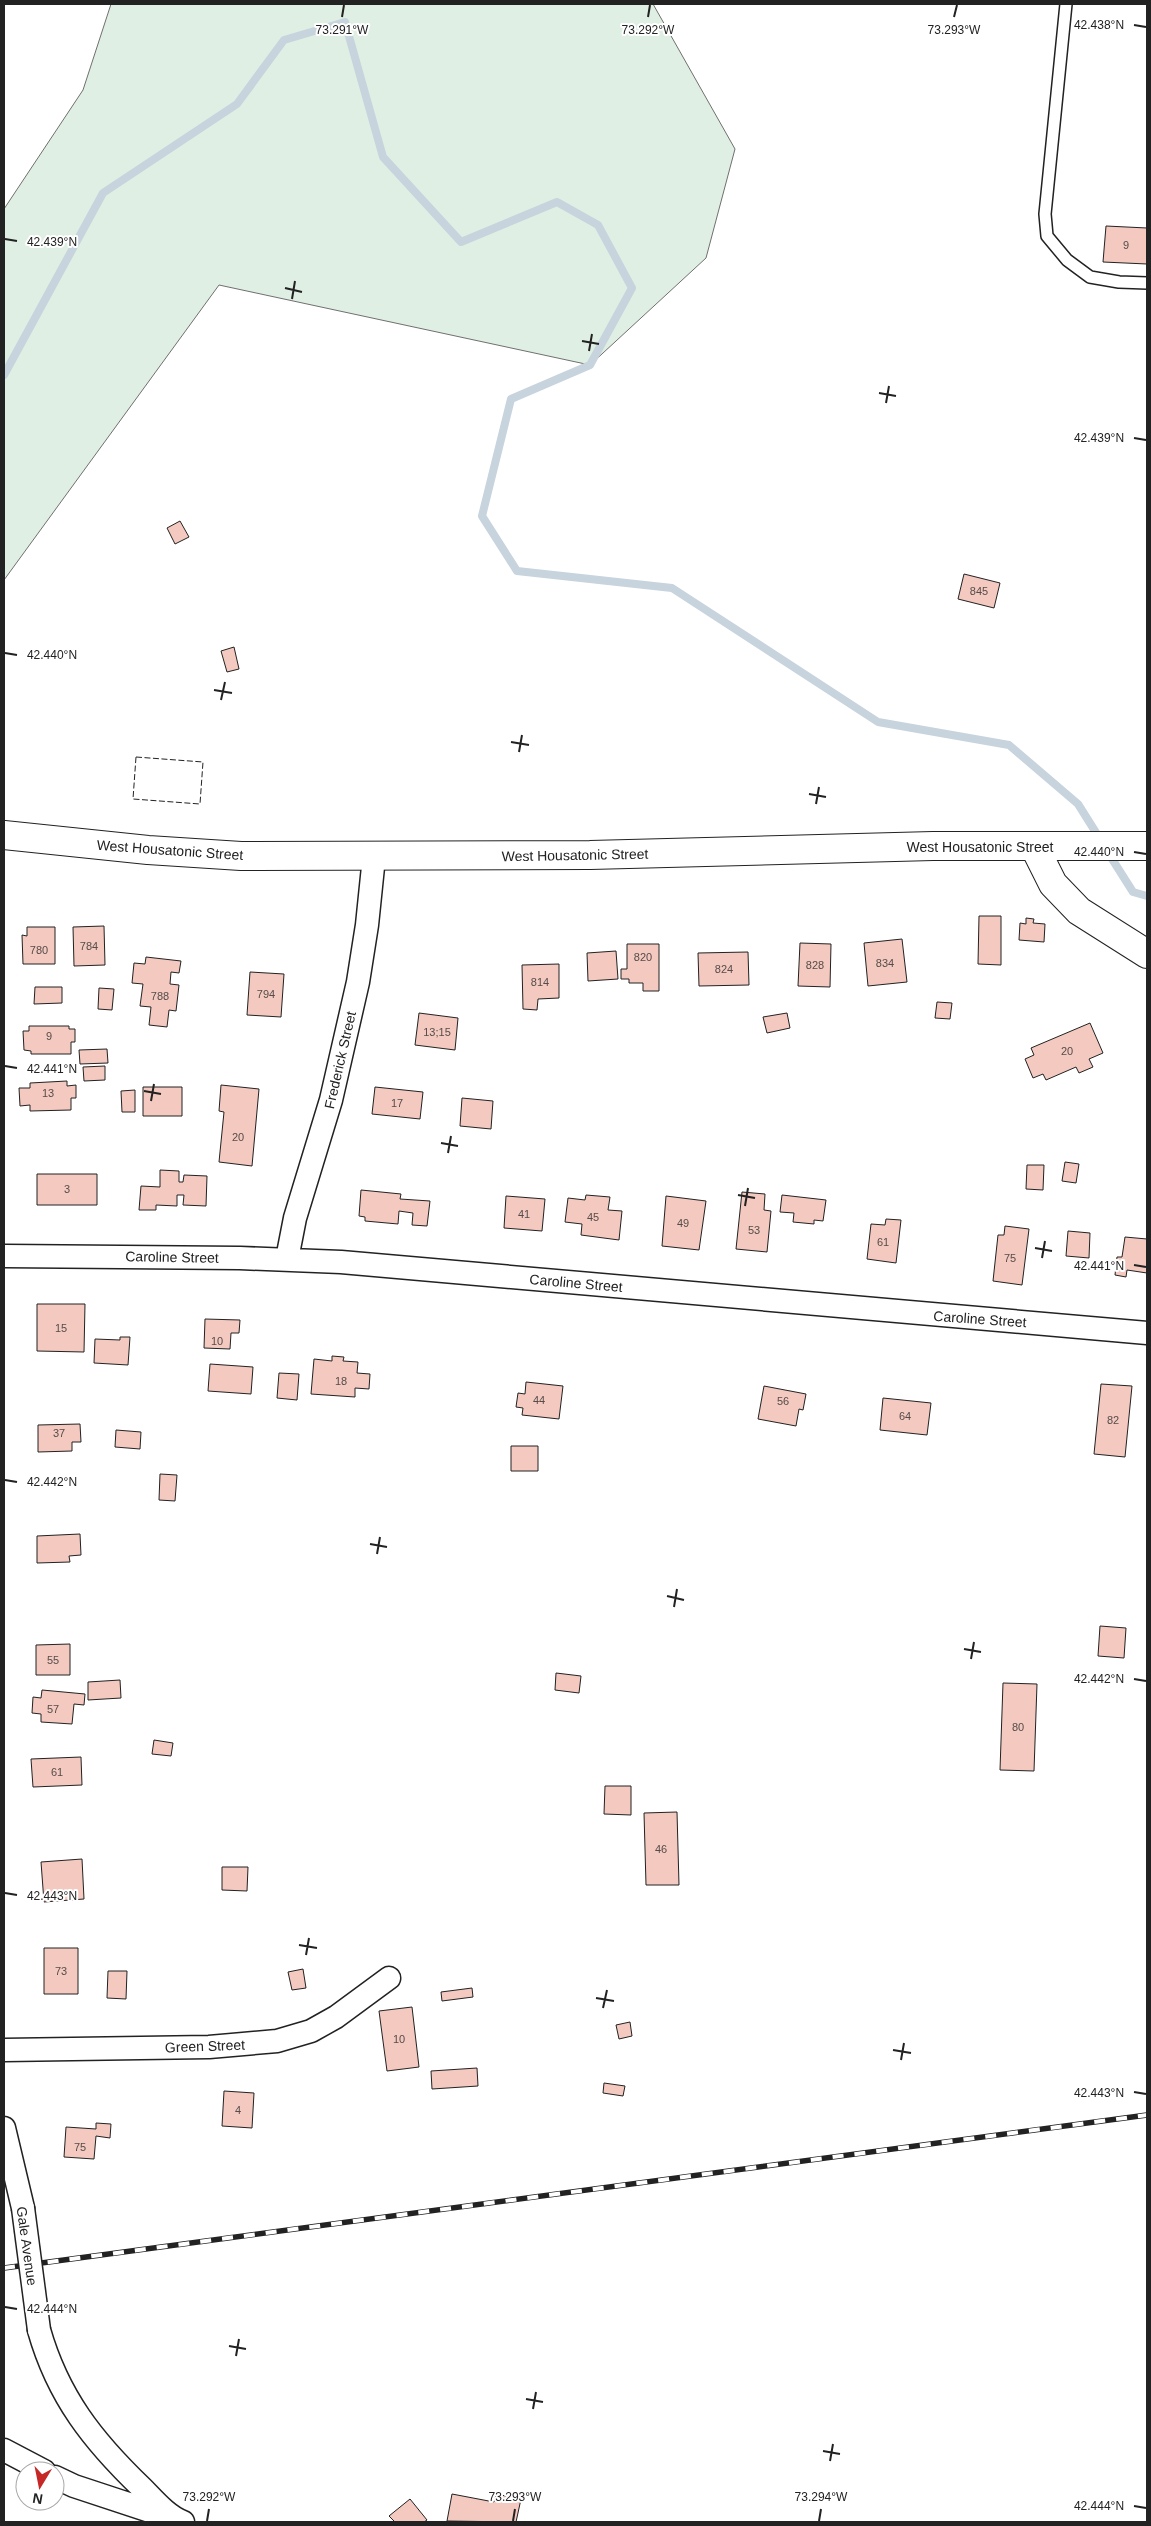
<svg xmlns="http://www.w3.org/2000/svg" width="1151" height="2526" viewBox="0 0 1151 2526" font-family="Helvetica,sans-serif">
  <rect width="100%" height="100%" fill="#fff"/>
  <!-- green -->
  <path fill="#e0efe3" stroke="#6f6f6f" d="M 111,4 L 653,4 L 735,149 L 706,258 L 590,365 L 219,285 L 4,580 L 4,209 L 83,90 Z"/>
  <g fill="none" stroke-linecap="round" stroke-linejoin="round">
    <!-- stream -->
    <path stroke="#c7d3dd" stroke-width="8" d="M 4,375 L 103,193 L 237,104 L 284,40 L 345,22 L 383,157 L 461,242 L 557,202 L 598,225 L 632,288 L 590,365 L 511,399 L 482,516 L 517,571 L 672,588 L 878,722 L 1009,745 L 1078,804 L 1100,839
      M 1107,851 L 1133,892 L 1147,896"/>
  </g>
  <!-- building -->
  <path fill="#f3c9c0" stroke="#222" d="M 1106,226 L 1147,228 L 1147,264 L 1103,262 Z
    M 180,521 L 189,537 L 175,544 L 167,528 Z
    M 964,574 L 1000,583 L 994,608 L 958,599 Z
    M 234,647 L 239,669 L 227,672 L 221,651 Z
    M 979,916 L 1001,916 L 1001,965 L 978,964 Z
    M 1026,918 L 1034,919 L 1033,923 L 1045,924 L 1044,942 L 1019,940 L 1020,923 L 1026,924 Z
    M 104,926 L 105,965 L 74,966 L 73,927 Z
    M 27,927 L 55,927 L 55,964 L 23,964 L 22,935 L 27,936 Z
    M 902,939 L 907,982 L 868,986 L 864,943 Z
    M 800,943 L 831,944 L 830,987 L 798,986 Z
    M 627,944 L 659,944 L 659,991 L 643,991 L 643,983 L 629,983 L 629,979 L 621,979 L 621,969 L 627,969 Z
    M 616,951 L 618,979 L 588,981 L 587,953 Z
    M 748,952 L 749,985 L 699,986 L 698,953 Z
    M 146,957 L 181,961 L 179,973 L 171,972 L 170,984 L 179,985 L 176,1011 L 169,1010 L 167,1027 L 149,1025 L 151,1007 L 140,1006 L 143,984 L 132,983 L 134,963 L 145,964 Z
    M 559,964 L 559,998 L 538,999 L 537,1010 L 523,1009 L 522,965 Z
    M 250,972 L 284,974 L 281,1017 L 247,1015 Z
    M 35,987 L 62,987 L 62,1003 L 34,1004 Z
    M 99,988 L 114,989 L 112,1010 L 98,1009 Z
    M 937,1002 L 952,1003 L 950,1019 L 935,1018 Z
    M 419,1013 L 458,1018 L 455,1050 L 415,1045 Z
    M 787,1013 L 790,1028 L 767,1033 L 763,1017 Z
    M 1090,1023 L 1103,1053 L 1089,1059 L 1093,1067 L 1079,1073 L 1076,1067 L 1046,1080 L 1043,1074 L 1033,1078 L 1025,1059 L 1034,1055 L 1031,1048 Z
    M 29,1026 L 69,1026 L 69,1029 L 75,1029 L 75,1042 L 71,1042 L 71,1054 L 31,1054 L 31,1051 L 24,1050 L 23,1031 L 29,1031 Z
    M 107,1049 L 108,1063 L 80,1064 L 79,1050 Z
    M 105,1066 L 105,1080 L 84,1081 L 83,1067 Z
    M 67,1081 L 67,1086 L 76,1085 L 76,1098 L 71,1098 L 71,1110 L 30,1111 L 30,1105 L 20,1106 L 19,1088 L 30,1088 L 30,1083 Z
    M 221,1085 L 259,1089 L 252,1166 L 219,1162 L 224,1112 L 219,1111 Z
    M 143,1087 L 182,1087 L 182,1116 L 143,1116 Z
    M 375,1087 L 423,1092 L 420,1119 L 372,1114 Z
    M 135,1090 L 135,1112 L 122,1112 L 121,1091 Z
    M 462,1098 L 493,1101 L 491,1129 L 460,1126 Z
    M 1065,1162 L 1079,1164 L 1076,1183 L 1062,1181 Z
    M 1027,1165 L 1044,1165 L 1043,1190 L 1026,1189 Z
    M 160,1170 L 179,1171 L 179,1182 L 183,1182 L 184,1175 L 207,1176 L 206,1206 L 183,1205 L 184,1195 L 177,1195 L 177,1206 L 156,1205 L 156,1210 L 139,1210 L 141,1186 L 160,1187 Z
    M 37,1174 L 97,1174 L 97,1205 L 37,1205 Z
    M 361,1190 L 401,1194 L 400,1199 L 430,1201 L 427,1226 L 412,1225 L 413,1213 L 399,1211 L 398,1224 L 365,1221 L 365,1217 L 359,1216 Z
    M 742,1192 L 765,1194 L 764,1210 L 771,1211 L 767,1252 L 736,1249 Z
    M 586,1195 L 610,1197 L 608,1210 L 622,1211 L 619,1240 L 581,1235 L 582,1224 L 565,1222 L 568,1198 L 585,1200 Z
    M 782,1195 L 826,1200 L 823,1221 L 814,1220 L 814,1224 L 793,1222 L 794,1213 L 780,1212 Z
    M 506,1196 L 545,1199 L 542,1231 L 504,1228 Z
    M 666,1196 L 706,1201 L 699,1250 L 662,1246 Z
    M 886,1219 L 901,1220 L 896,1263 L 867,1259 L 871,1224 L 885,1225 Z
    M 1005,1226 L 1029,1229 L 1022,1285 L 993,1281 L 998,1235 L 1004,1235 Z
    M 1068,1231 L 1090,1233 L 1089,1258 L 1066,1256 Z
    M 1125,1237 L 1147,1239 L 1147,1273 L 1127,1270 L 1126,1277 L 1115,1275 L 1117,1257 L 1122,1257 Z
    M 37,1304 L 85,1304 L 84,1352 L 37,1351 Z
    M 205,1319 L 240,1320 L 239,1333 L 231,1333 L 230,1349 L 204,1348 Z
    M 120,1337 L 130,1337 L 128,1365 L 94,1363 L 95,1339 L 120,1340 Z
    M 332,1356 L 344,1357 L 343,1361 L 358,1362 L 357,1373 L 370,1374 L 369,1389 L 355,1388 L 355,1397 L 311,1394 L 314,1359 L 332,1361 Z
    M 210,1364 L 253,1367 L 251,1394 L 208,1391 Z
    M 279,1373 L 299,1374 L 297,1400 L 277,1398 Z
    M 526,1382 L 563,1386 L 559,1419 L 522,1415 L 523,1408 L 516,1407 L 518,1393 L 525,1394 Z
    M 1101,1384 L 1132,1386 L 1125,1457 L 1094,1454 Z
    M 764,1386 L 806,1394 L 803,1410 L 799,1409 L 796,1426 L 758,1419 Z
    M 883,1398 L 931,1403 L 927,1435 L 880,1430 Z
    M 80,1424 L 81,1442 L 72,1442 L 72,1451 L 38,1452 L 38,1425 Z
    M 116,1430 L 141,1432 L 140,1449 L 115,1447 Z
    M 511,1446 L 538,1446 L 538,1471 L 511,1471 Z
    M 160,1474 L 177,1475 L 175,1501 L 159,1500 Z
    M 80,1534 L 81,1555 L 69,1556 L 70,1562 L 37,1563 L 37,1536 Z
    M 1100,1626 L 1126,1628 L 1124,1658 L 1098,1656 Z
    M 70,1644 L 70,1675 L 36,1675 L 36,1645 Z
    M 556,1673 L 581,1676 L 579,1693 L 555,1690 Z
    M 120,1680 L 121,1698 L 88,1700 L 88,1682 Z
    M 1003,1683 L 1037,1684 L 1034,1771 L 1000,1770 Z
    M 42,1690 L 85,1694 L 84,1705 L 74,1704 L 72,1724 L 41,1722 L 41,1714 L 32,1713 L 33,1697 L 41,1698 Z
    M 154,1740 L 173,1743 L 171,1756 L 152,1754 Z
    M 81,1757 L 82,1785 L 33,1787 L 31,1759 Z
    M 605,1786 L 631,1786 L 631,1815 L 604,1814 Z
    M 677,1812 L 679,1885 L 646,1885 L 644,1813 Z
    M 82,1859 L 84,1899 L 44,1902 L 41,1862 Z
    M 222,1867 L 248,1867 L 247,1891 L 222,1890 Z
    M 44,1948 L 78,1948 L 78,1994 L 44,1994 Z
    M 303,1969 L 306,1988 L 292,1990 L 288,1972 Z
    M 108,1971 L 127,1971 L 126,1999 L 107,1998 Z
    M 472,1988 L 473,1997 L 442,2001 L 441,1992 Z
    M 412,2007 L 419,2067 L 387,2071 L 379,2011 Z
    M 630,2022 L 632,2036 L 619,2039 L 616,2025 Z
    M 477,2068 L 478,2086 L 432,2089 L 431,2071 Z
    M 604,2083 L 625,2086 L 623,2096 L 603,2093 Z
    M 224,2091 L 254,2093 L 252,2128 L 222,2126 Z
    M 96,2123 L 111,2124 L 110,2138 L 96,2136 L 94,2159 L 64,2157 L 66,2127 L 96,2129 Z
    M 452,2494 L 494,2502 L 496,2494 L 521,2499 L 516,2522 L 447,2521 Z
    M 410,2499 L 427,2520 L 424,2522 L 395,2522 L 389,2516 Z"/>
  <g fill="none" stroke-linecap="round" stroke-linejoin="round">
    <defs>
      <path id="service" d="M 1066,4 L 1045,214 L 1047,236 L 1067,260 L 1090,277 L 1119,282 L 1147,283"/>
      <path id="minor" d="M 4,1256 L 240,1258 L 341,1262 L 1147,1333
        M 287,1259 L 295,1218 L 331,1100 L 358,982 L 367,925 L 374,857
        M 4,2050 L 209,2047 L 277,2041 L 311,2031 L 336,2017 L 389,1978
        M 4,2128 L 23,2208
        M 39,2330 C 58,2397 93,2441 142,2488 C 154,2500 167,2516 183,2522
        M 4,2450 L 44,2471
        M 55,2477 L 74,2486 L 168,2517"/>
      <path id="tertiary" d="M 1034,846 L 1053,884 L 1079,911 L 1147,954"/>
      <path id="trunk" d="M 4,835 L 148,850 L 241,856 L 590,855 L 933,846 L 1147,846"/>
    </defs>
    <!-- service casing -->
    <use href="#service" stroke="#222" stroke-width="14"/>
    <!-- minor casing -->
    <use href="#minor" stroke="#222" stroke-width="25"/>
    <!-- tertiary casing -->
    <use href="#tertiary" stroke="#222" stroke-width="30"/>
    <!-- trunk casing -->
    <use href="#trunk" stroke="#222" stroke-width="30"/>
    <!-- service -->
    <use href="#service" stroke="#fff" stroke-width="11"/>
    <!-- minor -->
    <use href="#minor" stroke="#fff" stroke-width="22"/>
    <!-- tertiary -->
    <use href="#tertiary" stroke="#fff" stroke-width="28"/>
    <!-- trunk -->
    <use href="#trunk" stroke="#fff" stroke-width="28"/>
    <defs>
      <path id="rail" d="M 4,2268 L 1147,2115"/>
    </defs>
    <!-- rail casing -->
    <use href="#rail" stroke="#222" stroke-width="5.5"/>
    <!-- rail -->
    <use href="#rail" stroke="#fff" stroke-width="4" stroke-dasharray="11" stroke-linecap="butt"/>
    <defs>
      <path id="minor-bridge" d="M 23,2208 L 39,2330"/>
    </defs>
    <!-- minor-bridge casing -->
    <use href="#minor-bridge" stroke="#222" stroke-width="25" stroke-linecap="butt"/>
    <!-- minor-bridge -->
    <use href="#minor-bridge" stroke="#fff" stroke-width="22"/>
    <!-- fence -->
    <path stroke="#222" stroke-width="1" stroke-dasharray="6 2.5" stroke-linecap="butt" d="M 136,757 L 203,762 L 200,804 L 133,799 Z"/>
  </g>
  <!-- ticks -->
  <path fill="none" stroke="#222" stroke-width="2" d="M 342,17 L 344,5M 648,17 L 650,5M 954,17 L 957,5M 1134,25 L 1146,27M 5,239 L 17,241M 285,288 L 302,292M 292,299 L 295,281M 582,341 L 599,344M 589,351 L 592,334M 879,393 L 896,396M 886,403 L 889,386M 1134,438 L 1146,440M 5,653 L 17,655M 214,690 L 232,693M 221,700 L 225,682M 511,742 L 529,745M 519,752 L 522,735M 809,794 L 826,797M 816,804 L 819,787M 1134,852 L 1146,854M 5,1066 L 17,1068M 144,1091 L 161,1094M 151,1101 L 154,1084M 441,1143 L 458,1146M 448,1153 L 451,1136M 738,1195 L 755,1198M 745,1206 L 748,1188M 1035,1248 L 1052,1251M 1042,1258 L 1045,1241M 1134,1265 L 1146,1267M 5,1480 L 17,1482M 370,1544 L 387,1547M 377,1554 L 380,1537M 667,1596 L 684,1600M 674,1607 L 677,1589M 964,1649 L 981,1652M 971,1659 L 974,1642M 1134,1679 L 1146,1681M 5,1893 L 17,1895M 299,1945 L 317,1948M 306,1955 L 309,1938M 596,1998 L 614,2001M 603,2008 L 607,1990M 893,2050 L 911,2053M 901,2060 L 904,2043M 1134,2092 L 1146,2094M 5,2307 L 17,2309M 229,2346 L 246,2349M 236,2356 L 239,2339M 526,2399 L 543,2402M 533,2409 L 536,2392M 823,2451 L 840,2454M 830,2461 L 833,2444M 1134,2506 L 1146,2508M 207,2521 L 209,2509M 513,2521 L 515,2509M 819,2521 L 821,2509"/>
  <g text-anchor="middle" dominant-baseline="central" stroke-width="4" stroke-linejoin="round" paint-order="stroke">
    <!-- number labels -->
    <g font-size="11" fill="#564c4a">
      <text x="1126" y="245">9</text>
      <text x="979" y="591">845</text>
      <text x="89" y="946">784</text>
      <text x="39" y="950">780</text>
      <text x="643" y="957">820</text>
      <text x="885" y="963">834</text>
      <text x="815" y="965">828</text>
      <text x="724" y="969">824</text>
      <text x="540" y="982">814</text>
      <text x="266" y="994">794</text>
      <text x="160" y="996">788</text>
      <text x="437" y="1032">13;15</text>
      <text x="49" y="1036">9</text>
      <text x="1067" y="1051">20</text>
      <text x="48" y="1093">13</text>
      <text x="397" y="1103">17</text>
      <text x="238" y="1137">20</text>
      <text x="67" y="1189">3</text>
      <text x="524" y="1214">41</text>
      <text x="593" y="1217">45</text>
      <text x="683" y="1223">49</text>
      <text x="754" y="1230">53</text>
      <text x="883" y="1242">61</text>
      <text x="1010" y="1258">75</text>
      <text x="61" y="1328">15</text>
      <text x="217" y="1341">10</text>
      <text x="341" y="1381">18</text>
      <text x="539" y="1400">44</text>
      <text x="783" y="1401">56</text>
      <text x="905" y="1416">64</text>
      <text x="1113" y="1420">82</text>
      <text x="59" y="1433">37</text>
      <text x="53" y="1660">55</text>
      <text x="53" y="1709">57</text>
      <text x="1018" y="1727">80</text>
      <text x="57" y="1772">61</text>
      <text x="661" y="1849">46</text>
      <text x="61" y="1971">73</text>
      <text x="399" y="2039">10</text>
      <text x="238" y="2110">4</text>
      <text x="80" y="2147">75</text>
    </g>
    <!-- street labels -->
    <g font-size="14" fill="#222" stroke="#fff">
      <text x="980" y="847">West Housatonic Street</text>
      <text transform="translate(170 850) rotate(4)">West Housatonic Street</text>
      <text transform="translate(575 855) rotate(-1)">West Housatonic Street</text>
      <text transform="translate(340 1060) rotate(-77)">Frederick Street</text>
      <text transform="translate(172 1257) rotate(1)">Caroline Street</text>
      <text transform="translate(576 1283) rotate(5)">Caroline Street</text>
      <text transform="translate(980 1319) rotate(4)">Caroline Street</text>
      <text transform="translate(205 2046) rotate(-2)">Green Street</text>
      <text transform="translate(27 2246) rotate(82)">Gale Avenue</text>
    </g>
  </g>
  <g font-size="12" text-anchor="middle" fill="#222" stroke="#fff" stroke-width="4" stroke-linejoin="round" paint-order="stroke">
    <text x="1099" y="29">42.438°N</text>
    <text x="342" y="34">73.291°W</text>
    <text x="648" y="34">73.292°W</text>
    <text x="954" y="34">73.293°W</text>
    <text x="52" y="246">42.439°N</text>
    <text x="1099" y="442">42.439°N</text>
    <text x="52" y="659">42.440°N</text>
    <text x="1099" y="856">42.440°N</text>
    <text x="52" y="1073">42.441°N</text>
    <text x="1099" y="1270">42.441°N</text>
    <text x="52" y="1486">42.442°N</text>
    <text x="1099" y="1683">42.442°N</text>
    <text x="52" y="1900">42.443°N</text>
    <text x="1099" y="2097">42.443°N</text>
    <text x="52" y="2313">42.444°N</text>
    <text x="209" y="2501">73.292°W</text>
    <text x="515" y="2501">73.293°W</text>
    <text x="821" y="2501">73.294°W</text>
    <text x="1099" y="2510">42.444°N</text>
  </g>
  <!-- border -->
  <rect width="1151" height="2526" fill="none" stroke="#222222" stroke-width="10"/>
  <!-- north arrow -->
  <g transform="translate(40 2486) rotate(190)"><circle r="24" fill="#ffffff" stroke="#a7a7a7"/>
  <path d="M0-4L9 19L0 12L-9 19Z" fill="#c62828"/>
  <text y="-8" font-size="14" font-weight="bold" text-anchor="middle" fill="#222222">N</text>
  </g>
</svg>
